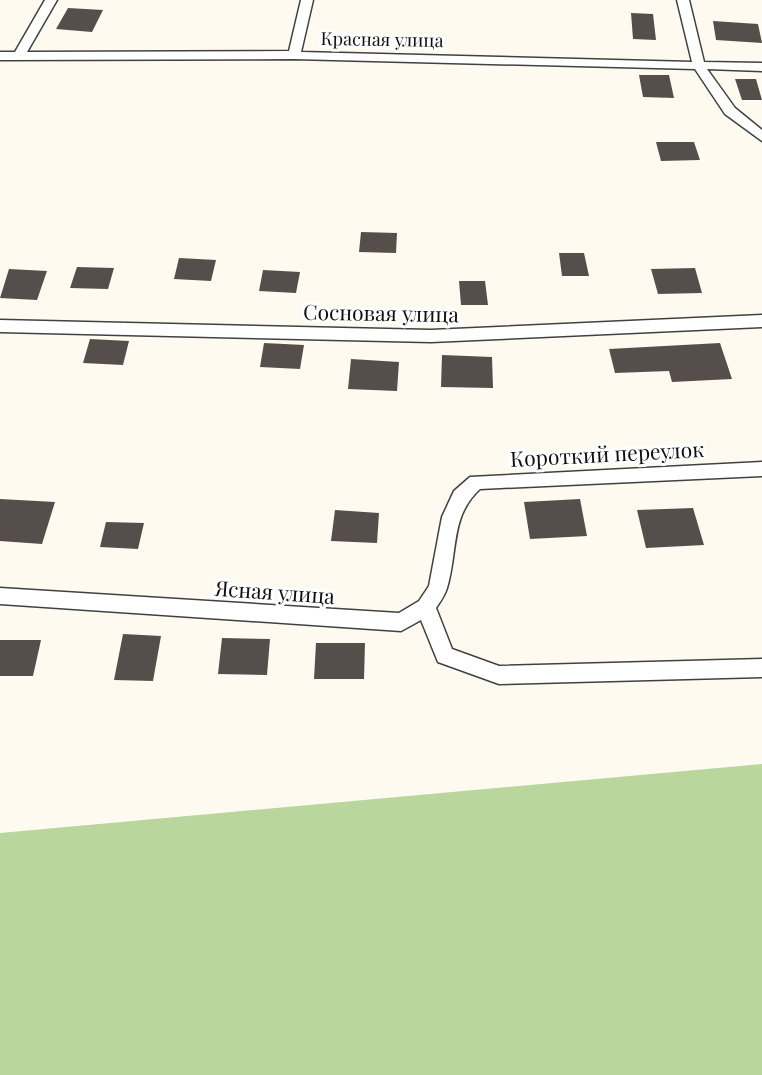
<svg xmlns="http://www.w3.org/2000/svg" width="762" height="1075" viewBox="0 0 762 1075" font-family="'Playfair Display',serif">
  <rect width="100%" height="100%" fill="#fefaf0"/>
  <!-- forest -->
  <path fill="#b9d69c" d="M 762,764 L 762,1075 L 0,1075 L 0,833 Z"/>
  <!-- building -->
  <path fill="#564e4b" d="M 68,8 L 103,10 L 92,32 L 56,29 Z
    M 631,13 L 653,14 L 656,40 L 633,39 Z
    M 713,21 L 758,24 L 762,43 L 716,40 Z
    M 639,75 L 669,75 L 674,98 L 643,97 Z
    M 735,79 L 756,79 L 762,100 L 742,100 Z
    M 656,142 L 694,142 L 700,160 L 661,161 Z
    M 361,232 L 397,233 L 396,253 L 359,252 Z
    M 559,253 L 584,253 L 589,276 L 562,276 Z
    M 179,258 L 216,260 L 211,281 L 174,279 Z
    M 77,267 L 114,268 L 108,289 L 70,288 Z
    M 695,268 L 702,293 L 658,294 L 651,269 Z
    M 9,269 L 47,271 L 37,300 L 0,298 Z
    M 263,270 L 300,272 L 296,293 L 259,291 Z
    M 459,281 L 485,281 L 488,305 L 461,305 Z
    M 90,339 L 129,341 L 123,365 L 83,363 Z
    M 264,343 L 304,345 L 300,369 L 260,367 Z
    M 720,343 L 732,379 L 672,382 L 669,371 L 615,373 L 609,349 Z
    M 442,355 L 492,357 L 493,388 L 441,387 Z
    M 351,359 L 399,362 L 397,391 L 348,389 Z
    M 0,499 L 55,502 L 42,544 L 0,541 Z
    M 580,499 L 587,536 L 530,539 L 524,502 Z
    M 693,508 L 704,545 L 646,548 L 637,510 Z
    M 335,510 L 379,513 L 377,543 L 331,541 Z
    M 106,522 L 144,523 L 138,549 L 100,547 Z
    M 123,634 L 161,636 L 153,681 L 114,680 Z
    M 222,638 L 270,639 L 267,675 L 218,674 Z
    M 0,640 L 41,640 L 33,676 L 0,676 Z
    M 316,643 L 365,643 L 364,679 L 314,679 Z"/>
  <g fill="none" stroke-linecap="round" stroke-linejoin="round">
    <defs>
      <path id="minor" d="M 45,0 L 57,0 L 27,52 L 289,51 L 301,0 L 313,0 L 301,52 L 692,62 L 677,0 L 689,0 L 704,62 L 762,63 L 762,71 L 707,69 L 735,108 L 762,130 L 762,141 L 725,114 L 695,69 L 294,59 L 0,60 L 0,52 L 15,52 Z
        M 762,315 L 762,327 L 431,342 L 0,332 L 0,320 L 431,330 Z
        M 762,462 L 762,476 L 480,489 C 450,516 458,552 447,588 C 445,595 440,602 436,608 L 452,649 L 499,666 L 762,659 L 762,677 L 499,684 L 438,662 L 421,620 L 401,631 L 0,604 L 0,588 L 399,613 L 419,601 L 429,586 L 442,517 L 454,491 L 470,477 Z"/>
    </defs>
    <!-- minor casing -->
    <use href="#minor" stroke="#414141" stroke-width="3"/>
    <!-- minor -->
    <use href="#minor" fill="#fff" fill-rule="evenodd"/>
  </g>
  <g text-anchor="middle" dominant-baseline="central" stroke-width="6" stroke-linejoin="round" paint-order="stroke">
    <!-- far-street labels -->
    <g font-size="18" fill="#0e0e0e" stroke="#fff">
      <text transform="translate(382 39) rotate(1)">Красная улица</text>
    </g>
    <!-- street labels -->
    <g font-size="21" fill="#0e0e0e" stroke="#fff">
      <text transform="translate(381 312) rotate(1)">Сосновая улица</text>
      <text transform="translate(607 453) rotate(-3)">Короткий переулок</text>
      <text transform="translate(275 591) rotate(4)">Ясная улица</text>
    </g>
  </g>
</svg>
